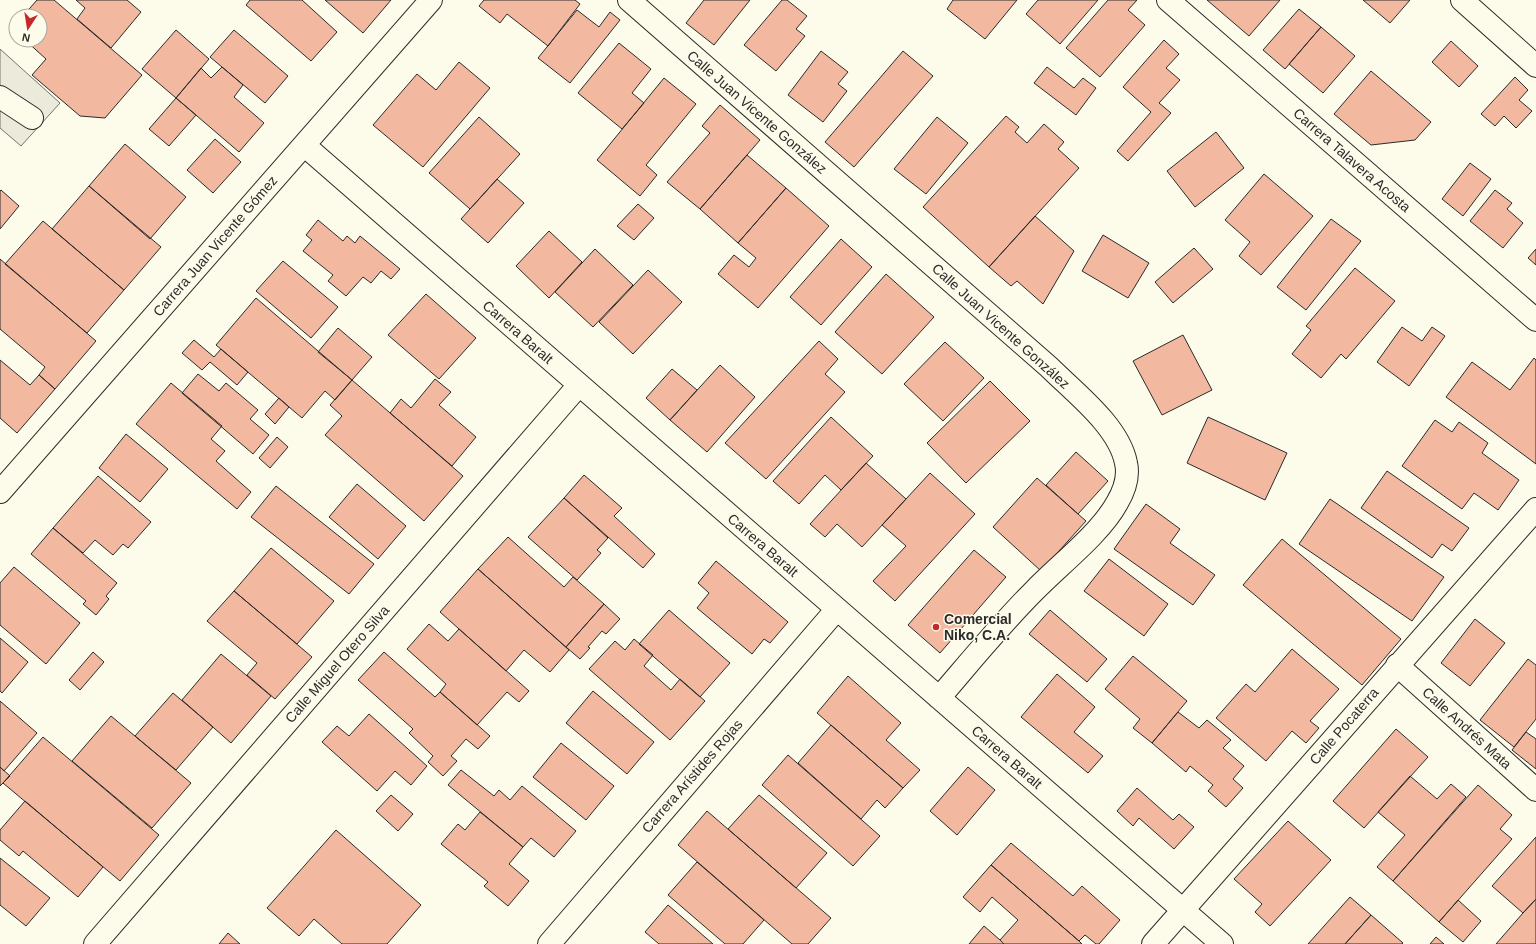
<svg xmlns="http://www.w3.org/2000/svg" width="1536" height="944" viewBox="0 0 1536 944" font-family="Helvetica,sans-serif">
  <rect width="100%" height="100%" fill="#fdfbea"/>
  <!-- parking -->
  <path fill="#eceadb" stroke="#74746e" d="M 0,49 L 60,103 L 21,146 L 0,128 Z"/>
  <!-- building -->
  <path fill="#f2b8a0" stroke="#2b2b2b" d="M 37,0 L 54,0 L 142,75 L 105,118 L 80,116 L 32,75 L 46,59 L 25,40 L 40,40 L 40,16 L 23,16 Z
    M 76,0 L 127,0 L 141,12 L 111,48 L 77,19 L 85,8 Z
    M 250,0 L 302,0 L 337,32 L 311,61 L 246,5 Z
    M 325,0 L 391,0 L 363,33 Z
    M 484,0 L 575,0 L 580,4 L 548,46 L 507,14 L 500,23 L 479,6 Z
    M 704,0 L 750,0 L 714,45 L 686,23 Z
    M 782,0 L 787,0 L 807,16 L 796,29 L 805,36 L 776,71 L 744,45 Z
    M 953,0 L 1017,0 L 985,39 L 947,9 Z
    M 1038,0 L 1098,0 L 1060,44 L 1026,14 Z
    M 1108,0 L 1137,0 L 1128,10 L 1145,25 L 1100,77 L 1066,48 Z
    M 1207,0 L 1280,0 L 1249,36 Z
    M 1363,0 L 1410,0 L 1390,23 Z
    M 1299,9 L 1321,27 L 1285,69 L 1263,50 Z
    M 577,10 L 599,27 L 610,12 L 620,20 L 570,83 L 538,58 Z
    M 1321,27 L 1355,56 L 1323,93 L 1289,64 Z
    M 176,30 L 209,59 L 176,98 L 142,69 Z
    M 234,30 L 288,76 L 265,103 L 210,57 Z
    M 1164,40 L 1179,54 L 1166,68 L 1180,80 L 1159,103 L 1171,113 L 1128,161 L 1117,151 L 1151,112 L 1123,87 Z
    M 1451,41 L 1478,66 L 1459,87 L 1432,62 Z
    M 619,43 L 651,69 L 632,93 L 644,103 L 622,129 L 578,93 Z
    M 821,51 L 848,72 L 838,84 L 847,91 L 823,122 L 788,95 Z
    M 903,51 L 933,76 L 854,167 L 825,142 Z
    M 459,62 L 490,88 L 423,167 L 373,125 L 417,74 L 436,90 Z
    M 222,67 L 243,85 L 234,97 L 264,123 L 239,152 L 176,98 L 201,68 L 211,78 Z
    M 1047,67 L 1074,88 L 1083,78 L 1096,88 L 1076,115 L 1034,83 Z
    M 1371,71 L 1431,122 L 1415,140 L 1371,145 L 1334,114 Z
    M 1515,77 L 1528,90 L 1519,100 L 1532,111 L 1516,128 L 1504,116 L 1495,126 L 1481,114 Z
    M 664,78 L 696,104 L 646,165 L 657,175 L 640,196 L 597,160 Z
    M 176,98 L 196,115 L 169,146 L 149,129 Z
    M 720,105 L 760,140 L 700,209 L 667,182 L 710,133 L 702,126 Z
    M 1006,116 L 1019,127 L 1015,132 L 1027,143 L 1044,124 L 1064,142 L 1058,149 L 1079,168 L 989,267 L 923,207 Z
    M 479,117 L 520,154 L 470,209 L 429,173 Z
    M 937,117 L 968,143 L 926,194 L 894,169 Z
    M 1216,132 L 1244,168 L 1195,207 L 1167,171 Z
    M 215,139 L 241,162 L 213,193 L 187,170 Z
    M 125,144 L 186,197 L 150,239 L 89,186 Z
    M 747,155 L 786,188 L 738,243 L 700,209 Z
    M 1470,163 L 1491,179 L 1463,216 L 1442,199 Z
    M 1264,174 L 1313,216 L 1261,275 L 1239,256 L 1250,242 L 1225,220 Z
    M 497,179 L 524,203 L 488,243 L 461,219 Z
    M 89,186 L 161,247 L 124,290 L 52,229 Z
    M 786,188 L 829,226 L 758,308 L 718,274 L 734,255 L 749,267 L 756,258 L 738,243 Z
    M 1,190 L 19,206 L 0,229 L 0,191 Z
    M 1495,190 L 1512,203 L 1507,209 L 1523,223 L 1503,248 L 1470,221 Z
    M 638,204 L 654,218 L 634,240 L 617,226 Z
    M 1035,216 L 1074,251 L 1043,304 L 1017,281 L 1011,286 L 989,267 Z
    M 1331,219 L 1361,241 L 1306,310 L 1277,287 Z
    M 318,220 L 343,241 L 347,236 L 355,243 L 360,236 L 400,269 L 391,279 L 381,271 L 371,283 L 363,277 L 346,296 L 328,281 L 333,275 L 303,251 L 312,240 L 306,235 Z
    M 43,221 L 124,290 L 87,333 L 5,264 Z
    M 549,231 L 582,262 L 549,298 L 516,266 Z
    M 1103,235 L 1149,263 L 1128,298 L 1082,271 Z
    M 841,239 L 872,267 L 821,325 L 790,297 Z
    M 1194,248 L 1213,269 L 1173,303 L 1155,282 Z
    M 595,249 L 633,285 L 593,327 L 555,292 Z
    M 1536,249 L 1536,265 L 1528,258 Z
    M 0,259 L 96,341 L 55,389 L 39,375 L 45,367 L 0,329 Z
    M 283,261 L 338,307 L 311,338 L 256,291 Z
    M 1355,268 L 1395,301 L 1346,359 L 1341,354 L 1321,378 L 1292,354 L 1311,330 L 1306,326 Z
    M 648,270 L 682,302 L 633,354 L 599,322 Z
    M 886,274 L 934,317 L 882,374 L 835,332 Z
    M 426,294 L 476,338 L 439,379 L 388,335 Z
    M 256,298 L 352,380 L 335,400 L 325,391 L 302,418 L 216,345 Z
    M 1402,327 L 1422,341 L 1432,327 L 1445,336 L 1409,386 L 1377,362 Z
    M 338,328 L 372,357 L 352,380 L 318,352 Z
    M 1183,335 L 1212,390 L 1162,415 L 1133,361 Z
    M 194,340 L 214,357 L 221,349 L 248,372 L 237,385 L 210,362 L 202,370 L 182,353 Z
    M 819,341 L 838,359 L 825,374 L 845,392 L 766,479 L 725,443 Z
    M 945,342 L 984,378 L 943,421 L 904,384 Z
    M 1534,358 L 1536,360 L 1536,464 L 1446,397 L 1472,362 L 1510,390 Z
    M 0,360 L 30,385 L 39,375 L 55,389 L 17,433 L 0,418 Z
    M 720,365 L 755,397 L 707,452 L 670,420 Z
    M 672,369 L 697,390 L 670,420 L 646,398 Z
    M 198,374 L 219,391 L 226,383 L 258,410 L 250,419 L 269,435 L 253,454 L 182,393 Z
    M 435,379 L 451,392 L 439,405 L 476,437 L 452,466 L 390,413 L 401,399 L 411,408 Z
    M 352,380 L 463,476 L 424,521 L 325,435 L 342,416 L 330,405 Z
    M 990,381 L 1030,421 L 966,483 L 927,443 Z
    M 171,383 L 222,426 L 211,439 L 225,451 L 216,461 L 251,492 L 237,509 L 136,424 Z
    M 279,398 L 289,407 L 275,424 L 265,414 Z
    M 831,417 L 873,456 L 841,490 L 825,475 L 799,504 L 773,481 Z
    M 1208,417 L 1287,453 L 1265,500 L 1187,463 Z
    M 1435,420 L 1452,432 L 1459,422 L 1488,443 L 1482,453 L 1519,480 L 1498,510 L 1474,493 L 1462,509 L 1402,466 Z
    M 126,434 L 168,469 L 140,502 L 99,468 Z
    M 277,437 L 288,447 L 270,468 L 259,458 Z
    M 1076,452 L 1108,481 L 1078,514 L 1046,485 Z
    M 866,463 L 906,499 L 862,547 L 837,524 L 825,537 L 810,524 Z
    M 1387,471 L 1469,528 L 1452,551 L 1442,544 L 1432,558 L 1361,508 Z
    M 930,473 L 975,514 L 895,601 L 873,581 L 906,546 L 882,525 Z
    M 584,475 L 622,508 L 614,516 L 655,554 L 643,568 L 564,498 Z
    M 98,476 L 151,522 L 128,548 L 123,544 L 113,555 L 95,540 L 83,553 L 53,528 Z
    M 1037,478 L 1086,521 L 1041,571 L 993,527 Z
    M 357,484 L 406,526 L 378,559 L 329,517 Z
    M 276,486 L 374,564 L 349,594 L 251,517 Z
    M 564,498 L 608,538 L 597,550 L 601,553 L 577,580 L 528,537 Z
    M 1330,499 L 1444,577 L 1412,621 L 1299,544 Z
    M 1146,504 L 1180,529 L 1170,543 L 1215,575 L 1193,605 L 1114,549 Z
    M 53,528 L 117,583 L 106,596 L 109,599 L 96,615 L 83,604 L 86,601 L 31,554 Z
    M 508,537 L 564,587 L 573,577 L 604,604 L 566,647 L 478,569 Z
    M 1282,539 L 1401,639 L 1362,685 L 1243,585 Z
    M 271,548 L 334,601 L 297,644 L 234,591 Z
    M 974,550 L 1006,577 L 940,653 L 908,625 Z
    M 1109,559 L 1168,604 L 1144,636 L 1084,591 Z
    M 716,561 L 788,622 L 770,643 L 764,639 L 752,654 L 697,608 L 709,593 L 698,583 Z
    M 14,567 L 80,623 L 46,664 L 0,625 L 0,583 Z
    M 478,569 L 569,650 L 550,672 L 524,650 L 506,671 L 440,612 Z
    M 234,591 L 312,657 L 275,699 L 247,675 L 257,663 L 207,621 Z
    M 604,604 L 620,619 L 606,634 L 602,631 L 588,647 L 590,648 L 580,659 L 566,647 Z
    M 669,610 L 730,663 L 700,697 L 639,644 Z
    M 1050,610 L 1107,659 L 1087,682 L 1029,634 Z
    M 1475,619 L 1505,643 L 1470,686 L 1441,663 Z
    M 429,624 L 448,641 L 459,629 L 529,691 L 519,702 L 507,692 L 477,725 L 440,692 L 446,684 L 407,649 Z
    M 0,638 L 28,662 L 2,693 L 0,691 Z
    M 634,639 L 653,655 L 644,666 L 671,690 L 680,679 L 705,701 L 670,740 L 589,669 L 615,641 L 625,650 Z
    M 1292,649 L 1339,689 L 1310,721 L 1319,728 L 1306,743 L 1292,731 L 1266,761 L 1216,718 L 1246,684 L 1255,692 Z
    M 93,652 L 104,662 L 80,690 L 69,680 Z
    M 384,652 L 435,697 L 440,692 L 490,736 L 478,749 L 466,739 L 451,756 L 457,761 L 443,776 L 428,762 L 433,756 L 409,733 L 413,729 L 358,680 Z
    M 221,654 L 271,696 L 231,743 L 182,700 Z
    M 1133,656 L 1187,701 L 1152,743 L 1133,728 L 1140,719 L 1105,689 Z
    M 1528,659 L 1536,665 L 1536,719 L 1514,747 L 1480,720 Z
    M 1057,674 L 1095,707 L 1074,732 L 1103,756 L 1088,773 L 1021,717 Z
    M 848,676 L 901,723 L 886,740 L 920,770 L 903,788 L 817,713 Z
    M 593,691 L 654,742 L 627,774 L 566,723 Z
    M 173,693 L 213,727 L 176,770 L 135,736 Z
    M 0,701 L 37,733 L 4,771 L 0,767 Z
    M 1178,712 L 1199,728 L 1207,720 L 1231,740 L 1223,748 L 1244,766 L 1233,779 L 1243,788 L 1226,807 L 1208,791 L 1213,785 L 1190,766 L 1186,772 L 1152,743 Z
    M 369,714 L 427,766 L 411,785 L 395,771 L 377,791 L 322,742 L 337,726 L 349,736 Z
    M 111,716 L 191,783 L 152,828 L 72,761 Z
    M 831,725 L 903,788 L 885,808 L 877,800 L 861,819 L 798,763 Z
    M 1396,729 L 1428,757 L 1364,828 L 1333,801 Z
    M 1526,732 L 1536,739 L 1536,769 L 1512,750 Z
    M 43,737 L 159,835 L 120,881 L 3,783 Z
    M 561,743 L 614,786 L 586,820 L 533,777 Z
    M 788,755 L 880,836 L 853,866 L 762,785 Z
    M 0,767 L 10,776 L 0,786 Z
    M 968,767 L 995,790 L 957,835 L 930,811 Z
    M 461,770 L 494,796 L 499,790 L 510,800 L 522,786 L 576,831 L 554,857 L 531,838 L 523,847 L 448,785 Z
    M 1410,776 L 1437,799 L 1451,784 L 1466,797 L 1393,881 L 1377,867 L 1405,835 L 1378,812 Z
    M 1478,785 L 1512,815 L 1500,829 L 1512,839 L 1439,922 L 1393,881 Z
    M 1137,788 L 1173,820 L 1179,814 L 1194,827 L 1174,849 L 1139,818 L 1133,826 L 1117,811 Z
    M 391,795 L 413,814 L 398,831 L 376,811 Z
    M 759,795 L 827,853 L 796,888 L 728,829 Z
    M 25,801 L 103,867 L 78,897 L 23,851 L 19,856 L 0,840 L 0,830 Z
    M 707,811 L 831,918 L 808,944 L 792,944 L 678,845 Z
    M 480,812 L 523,847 L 509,864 L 529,881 L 508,906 L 484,886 L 488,882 L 441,844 L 458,824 L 465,830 Z
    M 1288,821 L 1331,860 L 1270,926 L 1255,912 L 1262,904 L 1234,879 Z
    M 336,830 L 421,905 L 387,944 L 342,944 L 314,919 L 299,936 L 267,908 Z
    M 1536,837 L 1536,899 L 1523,913 L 1492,886 Z
    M 1011,843 L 1073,896 L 1082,886 L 1120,920 L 1099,944 L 1096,944 L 1085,935 L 1079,941 L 991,865 Z
    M 0,858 L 50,898 L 26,926 L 0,905 Z
    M 697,862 L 764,920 L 743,944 L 725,944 L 668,895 Z
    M 991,865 L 1079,941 L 1082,944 L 1004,944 L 1000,940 L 1018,920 L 992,897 L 980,912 L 963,897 Z
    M 1350,897 L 1371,915 L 1345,944 L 1308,944 Z
    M 1536,899 L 1536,944 L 1496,944 L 1523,913 Z
    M 1458,900 L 1481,921 L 1463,942 L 1439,922 Z
    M 668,905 L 713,944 L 659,944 L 645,932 Z
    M 1371,915 L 1403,943 L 1402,944 L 1345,944 Z
    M 984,926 L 1000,940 L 1004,944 L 969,944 Z
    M 228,933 L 240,944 L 219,944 Z
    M 1436,937 L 1444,944 L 1430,944 Z"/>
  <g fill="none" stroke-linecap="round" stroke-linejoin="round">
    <defs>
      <path id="minor" d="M 629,0 L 1049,367 C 1074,392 1119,426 1126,463 C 1129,476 1124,491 1117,503 C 1100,534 1059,565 1034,591 C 1000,625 970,662 939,698
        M 1168,0 L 1536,320
        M 1462,0 L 1536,66
        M 0,97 L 32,118
        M 304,145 L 1222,944
        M 0,492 L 431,0
        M 1397,665 L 1536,790
        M 95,944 L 579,385
        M 549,944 L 837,609
        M 1153,944 L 1536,509"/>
    </defs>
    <!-- minor casing -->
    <use href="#minor" stroke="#2b2b2b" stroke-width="24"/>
    <!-- minor -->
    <use href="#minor" stroke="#fdfbea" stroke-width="22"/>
  </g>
  <!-- markers -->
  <circle fill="#c62828" stroke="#fdfbea" stroke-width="1.5" cx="936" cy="627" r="4"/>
  <g text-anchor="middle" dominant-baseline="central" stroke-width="3" stroke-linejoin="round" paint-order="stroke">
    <!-- street labels -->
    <g font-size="14" fill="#2b2b2b" stroke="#fdfbea">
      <text transform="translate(757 112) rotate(41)">Calle Juan Vicente González</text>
      <text transform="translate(1352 160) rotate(41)">Carrera Talavera Acosta</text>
      <text transform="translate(215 246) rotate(-49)">Carrera Juan Vicente Gómez</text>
      <text transform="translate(1001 326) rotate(42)">Calle Juan Vicente González</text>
      <text transform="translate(518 332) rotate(41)">Carrera Baralt</text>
      <text transform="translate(763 545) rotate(41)">Carrera Baralt</text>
      <text transform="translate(337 664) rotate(-49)">Calle Miguel Otero Silva</text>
      <text transform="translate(1344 726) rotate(-49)">Calle Pocaterra</text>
      <text transform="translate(1467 728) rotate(42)">Calle Andrés Mata</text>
      <text transform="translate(1007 757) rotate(41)">Carrera Baralt</text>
      <text transform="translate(692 776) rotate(-49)">Carrera Arístides Rojas</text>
    </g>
    <!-- poi labels -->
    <g font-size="14" font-weight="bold" fill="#2b2b2b" stroke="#fdfbea" text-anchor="start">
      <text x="944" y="619">Comercial<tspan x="944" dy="16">Niko, C.A.</tspan></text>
    </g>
  </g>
  <!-- north arrow -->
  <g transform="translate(28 28) rotate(192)"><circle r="19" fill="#fdfbea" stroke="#a9a89e"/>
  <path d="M0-3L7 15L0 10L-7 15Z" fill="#c62828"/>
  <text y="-6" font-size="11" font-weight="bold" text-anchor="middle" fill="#2b2b2b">N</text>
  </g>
</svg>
